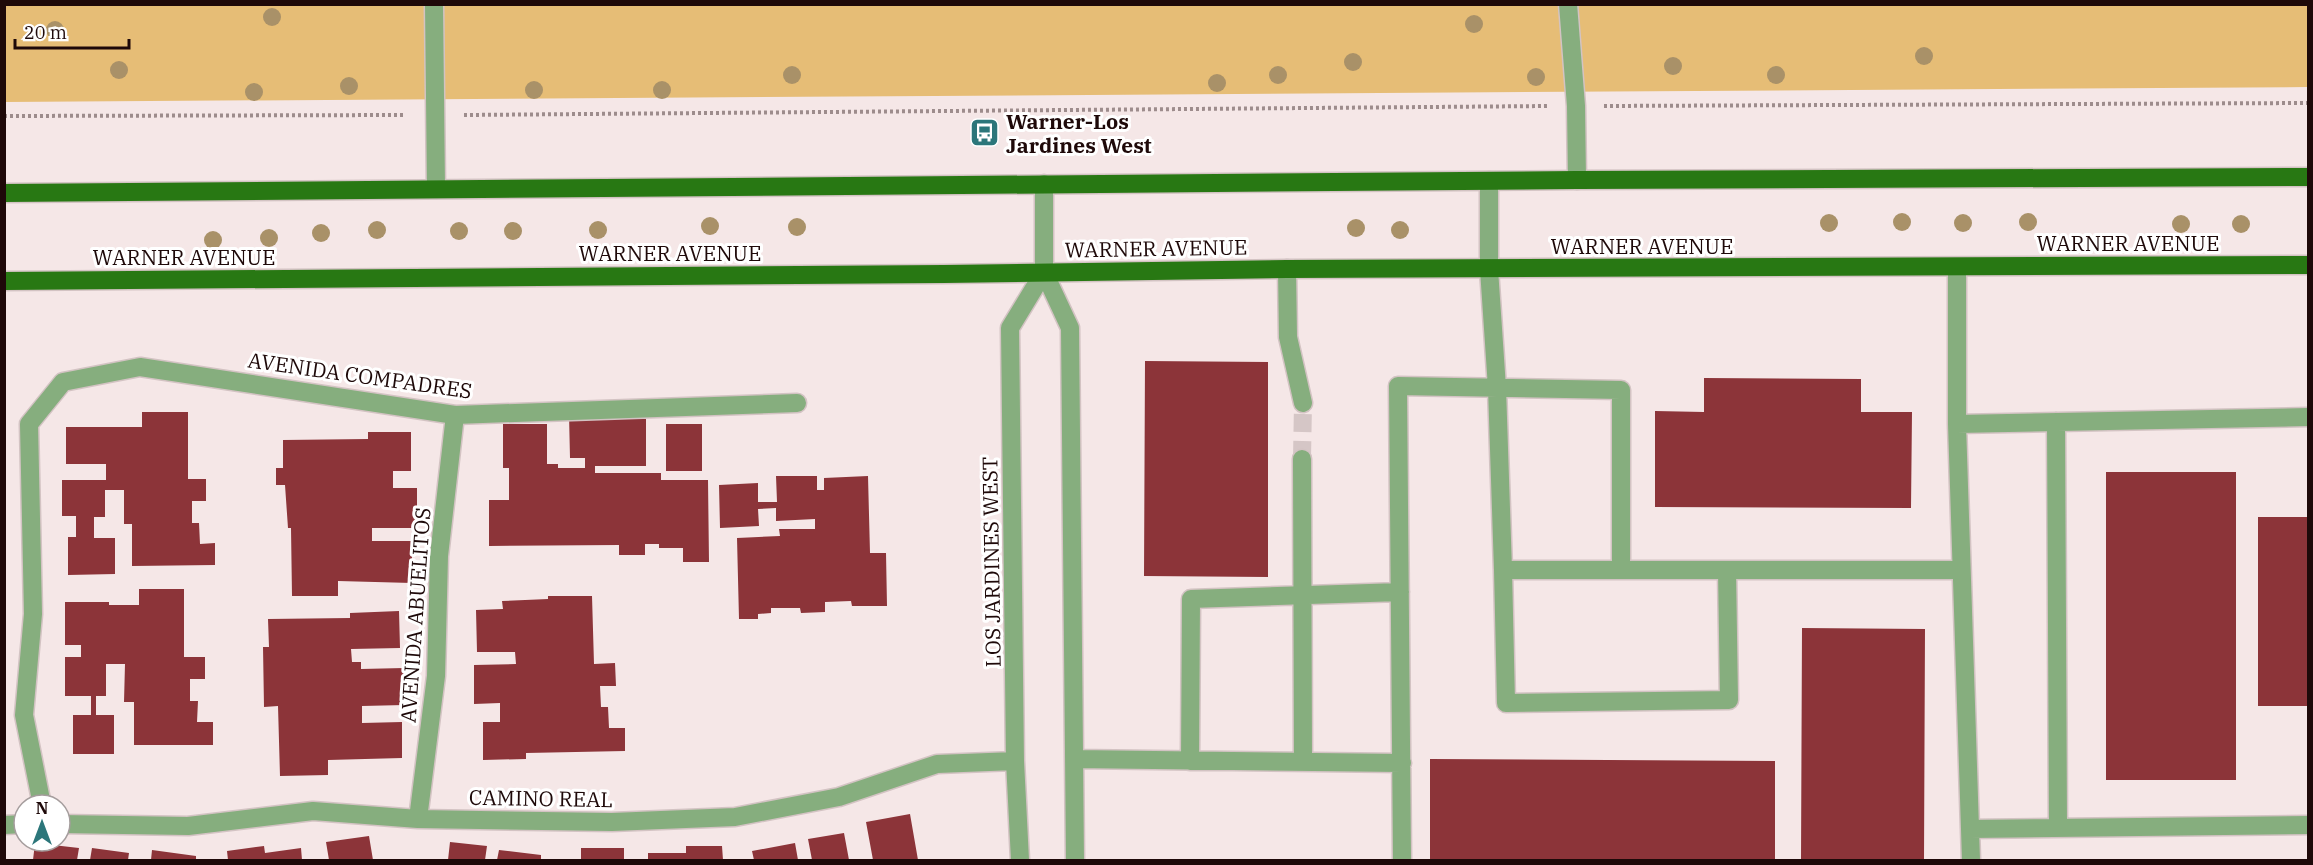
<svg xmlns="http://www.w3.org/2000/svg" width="2313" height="865" viewBox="0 0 2313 865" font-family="'IBM Plex Serif',serif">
  <rect width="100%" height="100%" fill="#f5e7e7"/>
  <!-- green -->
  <path fill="#e6bd76" d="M 2308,4 L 2308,87 L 5,102 L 4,5 Z"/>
  <!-- building -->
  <path fill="#8c3439" d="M 1145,361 L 1268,362 L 1268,577 L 1144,576 Z
    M 1704,378 L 1861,379 L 1861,412 L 1912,412 L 1911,508 L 1655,507 L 1655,411 L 1704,412 Z
    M 142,412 L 188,412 L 188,479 L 206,479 L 206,501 L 192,501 L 192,523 L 199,523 L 200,544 L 215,543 L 215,565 L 132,566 L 132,524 L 124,524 L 124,490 L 105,490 L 105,517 L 94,517 L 94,538 L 115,538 L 115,574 L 68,575 L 68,537 L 76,537 L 76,516 L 62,516 L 62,480 L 106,480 L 106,464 L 66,464 L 66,427 L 142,427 Z
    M 569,414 L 608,419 L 646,419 L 646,466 L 595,466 L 595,473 L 661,473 L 661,480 L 708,480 L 709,562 L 683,562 L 683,548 L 659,548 L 659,544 L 645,544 L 645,555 L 619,555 L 619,545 L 489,546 L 489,500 L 509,500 L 509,468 L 503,468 L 503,424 L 547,424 L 547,464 L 558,464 L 558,468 L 585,468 L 585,458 L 570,458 Z
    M 666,424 L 702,424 L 702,471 L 666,471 Z
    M 368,432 L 411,432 L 411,471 L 393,471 L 393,488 L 417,488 L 417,528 L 372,528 L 372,541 L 412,541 L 412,583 L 338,581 L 338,596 L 292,596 L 291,528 L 288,528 L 285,485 L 276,485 L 276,468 L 283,468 L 283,440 L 368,439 Z
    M 2106,472 L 2236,472 L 2236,780 L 2106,780 Z
    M 776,476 L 817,476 L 817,490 L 824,490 L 824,478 L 868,476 L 870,553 L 886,553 L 887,606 L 852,606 L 851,601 L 825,602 L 825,612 L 801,613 L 800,608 L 771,608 L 771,613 L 758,614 L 758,619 L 739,619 L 737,538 L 780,536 L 779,529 L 815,529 L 815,519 L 776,521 L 776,508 L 758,509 L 759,526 L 720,528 L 719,485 L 758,483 L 758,502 L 777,502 Z
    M 2258,517 L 2308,517 L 2308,706 L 2258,706 Z
    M 139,589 L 184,589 L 184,657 L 205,657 L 205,679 L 190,679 L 190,701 L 198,701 L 197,722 L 213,722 L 213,745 L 134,745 L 134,702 L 124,702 L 125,664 L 106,664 L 106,696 L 96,696 L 96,715 L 114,715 L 114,754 L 73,754 L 73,715 L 91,715 L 91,696 L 65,696 L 65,657 L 81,657 L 81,645 L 65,645 L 65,602 L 109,602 L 109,605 L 139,605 Z
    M 548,596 L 592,596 L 594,664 L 615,663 L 616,686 L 600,686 L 601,707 L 608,707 L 609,728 L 625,728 L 625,751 L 526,753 L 526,759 L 483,760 L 483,722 L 500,722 L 500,703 L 474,704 L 474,665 L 516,664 L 515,652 L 477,652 L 476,610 L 503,609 L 502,601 L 548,599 Z
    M 399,611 L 400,648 L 351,649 L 352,662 L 361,662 L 361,669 L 404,668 L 404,705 L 362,706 L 362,723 L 402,722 L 402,758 L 328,760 L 328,775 L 280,776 L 278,706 L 264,707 L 263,647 L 269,647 L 268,619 L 350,618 L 350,613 Z
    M 1802,628 L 1925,629 L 1924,860 L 1801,860 Z
    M 1430,759 L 1775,761 L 1775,860 L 1430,860 Z
    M 910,814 L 918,860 L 873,860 L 866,822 Z
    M 844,833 L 849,860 L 812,860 L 808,839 Z
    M 369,836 L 373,860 L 329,860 L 326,842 Z
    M 450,842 L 487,846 L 485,860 L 448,860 Z
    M 35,843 L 79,848 L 77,860 L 33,860 Z
    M 795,843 L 798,860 L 754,860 L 752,851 Z
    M 264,846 L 265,853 L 301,848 L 302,860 L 228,860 L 227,851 Z
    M 686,846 L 722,846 L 723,860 L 648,860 L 648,853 L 686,853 Z
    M 92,848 L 129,853 L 128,860 L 90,860 Z
    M 581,848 L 624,848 L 624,860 L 581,860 Z
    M 152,850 L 196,856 L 196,860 L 151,860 Z
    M 499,850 L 541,855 L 541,860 L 497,860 Z"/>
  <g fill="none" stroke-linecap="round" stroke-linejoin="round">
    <!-- minor-tunnel -->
    <path stroke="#d5c6c6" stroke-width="18" stroke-dasharray="18 9" stroke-linecap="butt" d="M 1302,459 L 1303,403"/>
    <defs>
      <path id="minor" d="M 434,4 L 436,189
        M 1568,4 L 1576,106 L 1577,180
        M 1489,181 L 1489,269 L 1497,388 L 1503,570 L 1961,570
        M 1044,184 L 1044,272 L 1070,328 L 1075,860
        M 1957,267 L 1957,424 L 1970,829 L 2308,825
        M 1287,269 L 1288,337 L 1303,403
        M 2056,422 L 2058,827
        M 1957,424 L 2308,417
        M 1302,459 L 1303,762
        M 1503,570 L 1506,703 L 1729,700 L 1727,570
        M 1075,759 L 1402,763
        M 1190,761 L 1191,599 L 1400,592
        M 42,805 L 24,715 L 33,614 L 29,424 L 63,382 L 140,367 L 455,415 L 797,403
        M 418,819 L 436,676 L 439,556 L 455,415
        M 60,824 L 188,826 L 313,811 L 418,819 L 612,822 L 735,817 L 839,797 L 937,764 L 1015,761
        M 4,825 L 24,824
        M 1970,829 L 1971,860
        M 1020,860 L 1015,761 L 1010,328 L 1044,272
        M 1402,860 L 1398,386 L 1621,390 L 1621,570"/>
      <path id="major" d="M 4,193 L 1577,180 L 2308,177
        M 4,281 L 944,274 L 1287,269 L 2308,265"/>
    </defs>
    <!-- minor casing -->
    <use href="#minor" stroke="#d3c3c3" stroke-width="21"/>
    <!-- major casing -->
    <use href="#major" stroke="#d3c3c3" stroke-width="21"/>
    <!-- path -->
    <path stroke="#9d8c8c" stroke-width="4" stroke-dasharray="3 3" stroke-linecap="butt" d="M 1604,106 L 2308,103
      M 464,115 L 1549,106
      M 4,116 L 406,115"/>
    <!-- minor -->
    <use href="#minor" stroke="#86ae7e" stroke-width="18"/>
    <!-- major -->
    <use href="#major" stroke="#287813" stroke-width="18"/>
  </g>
  <!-- trees -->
  <g fill="#a99168">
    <circle cx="272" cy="17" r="9"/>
    <circle cx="1474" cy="24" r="9"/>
    <circle cx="55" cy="30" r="9"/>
    <circle cx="1924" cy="56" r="9"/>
    <circle cx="1353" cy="62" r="9"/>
    <circle cx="1673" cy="66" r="9"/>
    <circle cx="119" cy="70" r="9"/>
    <circle cx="792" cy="75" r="9"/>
    <circle cx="1278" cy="75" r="9"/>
    <circle cx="1776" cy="75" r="9"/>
    <circle cx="1536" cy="77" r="9"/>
    <circle cx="1217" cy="83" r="9"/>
    <circle cx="349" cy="86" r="9"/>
    <circle cx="534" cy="90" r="9"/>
    <circle cx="662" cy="90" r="9"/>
    <circle cx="254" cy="92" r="9"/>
    <circle cx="1902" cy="222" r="9"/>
    <circle cx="2028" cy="222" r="9"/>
    <circle cx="1829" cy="223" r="9"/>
    <circle cx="1963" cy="223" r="9"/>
    <circle cx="2181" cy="224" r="9"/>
    <circle cx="2241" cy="224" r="9"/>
    <circle cx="710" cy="226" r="9"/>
    <circle cx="797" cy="227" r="9"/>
    <circle cx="1356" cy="228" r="9"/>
    <circle cx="377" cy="230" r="9"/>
    <circle cx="598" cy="230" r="9"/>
    <circle cx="1400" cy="230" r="9"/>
    <circle cx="459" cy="231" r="9"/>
    <circle cx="513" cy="231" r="9"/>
    <circle cx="321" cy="233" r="9"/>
    <circle cx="269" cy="238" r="9"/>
    <circle cx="213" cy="240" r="9"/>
  </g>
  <!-- icons -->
  <defs>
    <symbol id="bus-square" viewBox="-11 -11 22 22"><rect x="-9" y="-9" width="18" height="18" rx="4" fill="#2c767a" stroke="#fff"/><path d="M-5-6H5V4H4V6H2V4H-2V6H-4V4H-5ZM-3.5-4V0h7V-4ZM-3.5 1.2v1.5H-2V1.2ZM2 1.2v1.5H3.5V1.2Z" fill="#fff"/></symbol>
  </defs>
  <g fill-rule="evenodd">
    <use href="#bus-square" x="968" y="116" width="33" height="33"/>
  </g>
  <g text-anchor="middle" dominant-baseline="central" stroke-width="6" stroke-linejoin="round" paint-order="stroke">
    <!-- poi labels -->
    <g font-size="21" font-weight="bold" fill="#1e0909" stroke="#fff" text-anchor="start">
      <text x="1006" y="121">Warner-Los<tspan x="1006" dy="24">Jardines West</tspan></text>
    </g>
    <!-- street labels -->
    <g font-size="21" fill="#1e0909" stroke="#fff">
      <text x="2128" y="243">WARNER AVENUE</text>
      <text x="1642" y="246">WARNER AVENUE</text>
      <text transform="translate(1156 248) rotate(-1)">WARNER AVENUE</text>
      <text x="670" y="253">WARNER AVENUE</text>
      <text x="184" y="257">WARNER AVENUE</text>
      <text transform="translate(360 375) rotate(8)">AVENIDA COMPADRES</text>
      <text transform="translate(991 562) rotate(-91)">LOS JARDINES WEST</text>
      <text transform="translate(415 615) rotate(-86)">AVENIDA ABUELITOS</text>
      <text transform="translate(541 798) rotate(1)">CAMINO REAL</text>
    </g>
  </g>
  <!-- border -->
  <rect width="2313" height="865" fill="none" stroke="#1e0909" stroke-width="12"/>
  <!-- north arrow -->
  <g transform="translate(42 823)"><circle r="28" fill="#ffffff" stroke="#a59d9d" stroke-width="1.5"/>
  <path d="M0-4.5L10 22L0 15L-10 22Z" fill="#2c767a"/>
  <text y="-9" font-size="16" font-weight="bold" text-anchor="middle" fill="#1e0909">N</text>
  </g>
  <!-- scale -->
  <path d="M15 39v9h114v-9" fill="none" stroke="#1e0909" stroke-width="3"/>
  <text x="24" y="39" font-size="18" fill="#1e0909" stroke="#ffffff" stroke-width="4.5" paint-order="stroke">20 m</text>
</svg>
